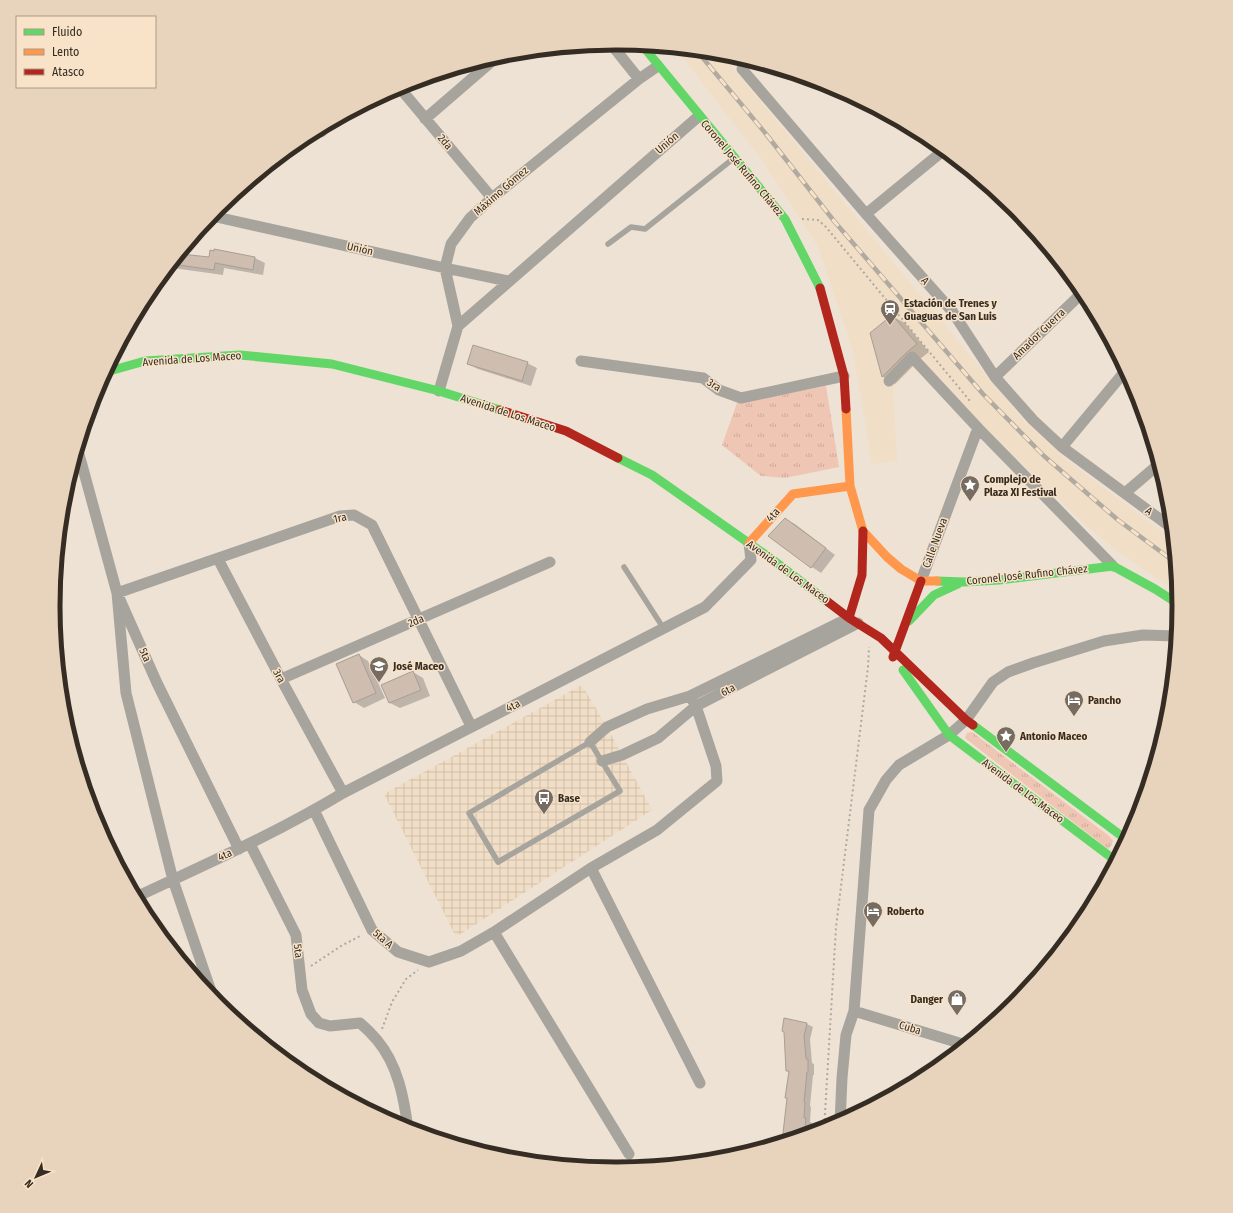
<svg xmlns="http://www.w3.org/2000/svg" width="1233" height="1213" viewBox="0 0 1233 1213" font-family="'Fira Sans Condensed',sans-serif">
  <defs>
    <pattern id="industrial-grid" width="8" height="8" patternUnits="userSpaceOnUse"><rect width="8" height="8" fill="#f1dec6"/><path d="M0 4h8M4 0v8" fill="none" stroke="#cfbfaa"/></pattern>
    <pattern id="park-tufts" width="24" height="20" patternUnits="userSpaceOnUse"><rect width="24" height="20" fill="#efc5b4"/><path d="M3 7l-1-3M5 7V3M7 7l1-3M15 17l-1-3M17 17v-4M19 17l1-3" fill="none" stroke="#ceaa9a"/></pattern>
  </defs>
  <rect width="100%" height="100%" fill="#eee2d4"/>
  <!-- built -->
  <path fill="#f1dec6" d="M 678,49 L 721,53 L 1023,420 L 1067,460 L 1174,541 L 1179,594 L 1116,550 L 1085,525 L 959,402 L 919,361 L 893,388 L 897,461 L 872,464 L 853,351 L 818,247 L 764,163 L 677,50 Z"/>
  <!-- industrial -->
  <path fill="url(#industrial-grid)" d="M 582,685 L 607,727 L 652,810 L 456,937 L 384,794 Z"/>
  <!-- park -->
  <path fill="url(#park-tufts)" d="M 826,386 L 839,467 L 785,478 L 761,476 L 722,445 L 737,403 Z
    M 972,732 L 1109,836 L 1113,841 L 1111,846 L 1108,849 L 965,738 L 967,733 Z"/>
  <!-- shadow -->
  <path fill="#0003" d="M 180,254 L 210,258 L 255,258 L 265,263 L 263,275 L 224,268 L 223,275 L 173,268 L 170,266 Z
    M 892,316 L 905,323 L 929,352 L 920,359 L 895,384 L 883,377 L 871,334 Z
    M 527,363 L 537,368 L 531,386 L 478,369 L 468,364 Z
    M 785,519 L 795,524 L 835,555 L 821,573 L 812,567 L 769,536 Z
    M 359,655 L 368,661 L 385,698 L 364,708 L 354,702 Z
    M 413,672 L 423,678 L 430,696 L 400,708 L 390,703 L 383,685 Z
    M 807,1024 L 813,1027 L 810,1039 L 812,1063 L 814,1064 L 814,1075 L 813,1075 L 810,1106 L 811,1107 L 810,1122 L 812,1123 L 811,1134 L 783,1142 L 790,1072 L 787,1070 Z"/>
  <!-- building -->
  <path fill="#cfbdaf" stroke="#a89e95" d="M 214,249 L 255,257 L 253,270 L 215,263 L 214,270 L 172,264 L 181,254 L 209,257 L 210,250 L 214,251 Z
    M 892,315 L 917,344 L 907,352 L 882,377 L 870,333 Z
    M 473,345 L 528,362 L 522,381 L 467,364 Z
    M 785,518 L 826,548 L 811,568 L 768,536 Z
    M 359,654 L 376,693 L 353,703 L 336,664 Z
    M 413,671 L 421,690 L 389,703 L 381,685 Z
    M 784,1018 L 807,1023 L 804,1036 L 806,1059 L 808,1059 L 808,1072 L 807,1072 L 804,1102 L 805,1102 L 804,1118 L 806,1118 L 804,1136 L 782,1142 L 787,1098 L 785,1098 L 789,1071 L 786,1071 L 784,1032 L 782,1031 Z"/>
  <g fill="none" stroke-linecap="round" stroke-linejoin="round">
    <!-- path -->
    <path stroke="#ada9a3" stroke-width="2" stroke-dasharray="2 3" stroke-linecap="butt" d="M 802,219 L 818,220 L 826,227 L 970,401
      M 311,966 L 341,946 L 362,935
      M 382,1029 L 392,1002 L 406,979 L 418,970
      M 824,1130 L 836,927 L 868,667 L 869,647"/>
    <!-- lane -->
    <path stroke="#a7a49e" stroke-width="5.5" d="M 608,244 L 631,227 L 645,229 L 734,158
      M 624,567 L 664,629
      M 590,742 L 620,791 L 498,862 L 469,813 Z"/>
    <!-- street -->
    <path stroke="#a7a49e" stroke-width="11" d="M 611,44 L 639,79
      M 742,69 L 866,214 L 952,311 L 995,377 L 1033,420 L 1062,447 L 1172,528
      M 399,87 L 492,198
      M 425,119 L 498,56
      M 321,132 L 330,124
      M 866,214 L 944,150
      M 212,216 L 445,268 L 508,281
      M 458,326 L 699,116
      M 581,361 L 703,378 L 719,390 L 741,398 L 844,376
      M 995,377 L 1083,292
      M 889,381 L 912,357 L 978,428 L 1113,566
      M 439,391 L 458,326 L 445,268 L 451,244 L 470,218 L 492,198 L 639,79 L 658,66
      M 1062,447 L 1126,370
      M 78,451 L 82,465 L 117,593 L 157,683 L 239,849
      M 1125,493 L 1159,464
      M 218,559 L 281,679 L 343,793
      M 921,581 L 978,428
      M 281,679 L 550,562
      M 590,742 L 607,727 L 647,709 L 690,696 L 849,618
      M 602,761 L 622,755 L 658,738 L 696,706 L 858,623
      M 314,810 L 372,930 L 398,952 L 429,962 L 461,951 L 494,932 L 591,868 L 657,830 L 717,781 L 716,766 L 696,706 L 690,696
      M 250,844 L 296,935 L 302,990 L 311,1014 L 319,1023 L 330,1026 L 360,1023 C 366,1028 372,1034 377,1040 C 398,1065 404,1098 408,1129
      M 591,868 L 700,1083
      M 136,897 C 206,864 277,833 343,793 L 705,607 L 751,560 L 749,543
      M 494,932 L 629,1154
      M 214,1000 L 173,880 L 126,693 L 117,593 L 340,516 L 354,515 L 372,525 L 471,726
      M 854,1011 L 966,1045
      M 840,1123 L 842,1078 L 846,1035 L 854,1011 L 869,810 L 886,780 L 899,765 L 949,735 L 966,720 L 993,682 L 1008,672 L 1033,663 L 1104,641 L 1143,635 L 1177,636"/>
    <!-- fast -->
    <path stroke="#63d668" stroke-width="9" d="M 642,45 L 785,219 L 820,288
      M 106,372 L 145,361 L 240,355 L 332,364 L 439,391 L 500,410
      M 618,458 L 652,475 L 773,560 L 828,602
      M 937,581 L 964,582 L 999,580 L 1113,566 L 1155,589 L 1180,605
      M 909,621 L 934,595 L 958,584
      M 903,670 L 949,735 L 1116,861
      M 973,725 L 1127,840"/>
    <!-- slow -->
    <path stroke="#ff974d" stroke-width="9" d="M 846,409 L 850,486 L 863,531 L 887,557 L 901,569 L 921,581 L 937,581
      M 749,543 L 793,494 L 850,486"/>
    <!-- jam -->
    <path stroke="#b3261e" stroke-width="9" d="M 820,288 L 844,376 L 846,409
      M 500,410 L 566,431 L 618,458
      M 828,602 L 849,618 L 881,638 L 966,720 L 973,725
      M 849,618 L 862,575 L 863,531
      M 893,657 L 921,581"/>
    <defs>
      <path id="rail" d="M 697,51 L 766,134 L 834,221 L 983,394 L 1044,456 L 1118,520 L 1176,563"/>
    </defs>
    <!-- rail casing -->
    <use href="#rail" stroke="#b1aaa1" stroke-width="4.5"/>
    <!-- rail -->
    <use href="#rail" stroke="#f8e3c9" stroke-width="3" stroke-dasharray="9" stroke-linecap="butt"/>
  </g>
  <!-- icons -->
  <defs>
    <symbol id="station-pin" viewBox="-11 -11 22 30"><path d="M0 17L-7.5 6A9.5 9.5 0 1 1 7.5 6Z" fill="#766c61" stroke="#f8e3c9"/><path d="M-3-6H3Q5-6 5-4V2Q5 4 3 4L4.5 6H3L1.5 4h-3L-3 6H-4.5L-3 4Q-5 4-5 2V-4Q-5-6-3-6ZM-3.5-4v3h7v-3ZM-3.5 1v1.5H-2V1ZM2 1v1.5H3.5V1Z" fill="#fff"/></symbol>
    <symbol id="sight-pin" viewBox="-11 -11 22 30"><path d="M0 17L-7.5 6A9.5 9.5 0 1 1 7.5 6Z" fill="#766c61" stroke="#f8e3c9"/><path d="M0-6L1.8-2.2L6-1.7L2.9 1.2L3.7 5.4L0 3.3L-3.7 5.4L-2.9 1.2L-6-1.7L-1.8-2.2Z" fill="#fff"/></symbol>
    <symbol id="school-pin" viewBox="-11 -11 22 30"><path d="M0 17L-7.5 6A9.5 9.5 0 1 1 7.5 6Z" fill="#766c61" stroke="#f8e3c9"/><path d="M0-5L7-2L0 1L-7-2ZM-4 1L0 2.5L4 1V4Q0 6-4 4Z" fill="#fff"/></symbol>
    <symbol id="hotel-pin" viewBox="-11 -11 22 30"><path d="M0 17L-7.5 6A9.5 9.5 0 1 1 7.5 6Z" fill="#766c61" stroke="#f8e3c9"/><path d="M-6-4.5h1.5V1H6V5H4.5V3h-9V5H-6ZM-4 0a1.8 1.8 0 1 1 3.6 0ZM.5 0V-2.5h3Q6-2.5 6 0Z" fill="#fff"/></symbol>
    <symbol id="bus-pin" viewBox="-11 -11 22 30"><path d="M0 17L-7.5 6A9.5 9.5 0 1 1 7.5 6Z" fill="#766c61" stroke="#f8e3c9"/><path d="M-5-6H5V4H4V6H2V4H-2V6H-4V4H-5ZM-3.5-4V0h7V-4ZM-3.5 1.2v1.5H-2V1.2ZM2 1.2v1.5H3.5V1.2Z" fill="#fff"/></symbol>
    <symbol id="shop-pin" viewBox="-11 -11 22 30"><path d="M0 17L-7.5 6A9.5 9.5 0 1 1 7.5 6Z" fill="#766c61" stroke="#f8e3c9"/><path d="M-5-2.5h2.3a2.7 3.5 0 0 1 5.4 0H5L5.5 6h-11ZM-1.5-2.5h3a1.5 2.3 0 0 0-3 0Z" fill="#fff"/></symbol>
  </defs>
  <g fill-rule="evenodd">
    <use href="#station-pin" x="879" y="298" width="22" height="30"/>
    <use href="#sight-pin" x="959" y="474" width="22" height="30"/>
    <use href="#school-pin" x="368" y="655" width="22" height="30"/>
    <use href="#hotel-pin" x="1063" y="689" width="22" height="30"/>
    <use href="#sight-pin" x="995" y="725" width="22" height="30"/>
    <use href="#bus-pin" x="533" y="787" width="22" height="30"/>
    <use href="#hotel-pin" x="862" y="900" width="22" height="30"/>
    <use href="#shop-pin" x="946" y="988" width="22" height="30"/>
  </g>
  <g text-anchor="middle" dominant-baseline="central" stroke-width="3" stroke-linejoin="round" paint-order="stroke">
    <!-- street labels -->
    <g font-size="11" fill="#352d23" stroke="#f8e3c9">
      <text transform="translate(445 142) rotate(50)">2da</text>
      <text transform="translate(667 143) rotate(-41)">Unión</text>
      <text transform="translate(742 168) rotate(50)">Coronel José Rufino Chávez</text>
      <text transform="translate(501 191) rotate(-41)">Máximo Gómez</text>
      <text transform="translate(360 249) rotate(13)">Unión</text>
      <text transform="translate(925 281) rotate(49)">A</text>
      <text transform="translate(1039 334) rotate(-44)">Amador Guerra</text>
      <text transform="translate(192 359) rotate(-4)">Avenida de Los Maceo</text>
      <text transform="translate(714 385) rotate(32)">3ra</text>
      <text transform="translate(508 413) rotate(18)">Avenida de Los Maceo</text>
      <text transform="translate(1149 511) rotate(36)">A</text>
      <text transform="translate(773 515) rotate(-48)">4ta</text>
      <text transform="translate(340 518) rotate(-13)">1ra</text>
      <text transform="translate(935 543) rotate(-70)">Calle Nueva</text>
      <text transform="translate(788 572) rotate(36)">Avenida de Los Maceo</text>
      <text transform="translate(1027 575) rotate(-6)">Coronel José Rufino Chávez</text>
      <text transform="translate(416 621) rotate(-23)">2da</text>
      <text transform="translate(145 655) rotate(66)">5ta</text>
      <text transform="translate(279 676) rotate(62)">3ra</text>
      <text transform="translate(728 690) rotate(-27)">6ta</text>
      <text transform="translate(513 706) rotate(-27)">4ta</text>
      <text transform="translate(1023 791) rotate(37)">Avenida de Los Maceo</text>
      <text transform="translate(225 855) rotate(-25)">4ta</text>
      <text transform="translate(383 939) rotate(41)">5ta A</text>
      <text transform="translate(298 951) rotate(83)">5ta</text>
      <text transform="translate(910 1028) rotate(17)">Cuba</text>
    </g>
    <!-- poi labels -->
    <g font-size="11" font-weight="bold" fill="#352d23" stroke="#f8e3c9" text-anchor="start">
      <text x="904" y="303">Estación de Trenes y<tspan x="904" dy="13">Guaguas de San Luis</tspan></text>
      <text x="984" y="479">Complejo de<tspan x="984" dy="13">Plaza XI Festival</tspan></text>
      <text x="393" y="666">José Maceo</text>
      <text x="1088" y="700">Pancho</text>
      <text x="1020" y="736">Antonio Maceo</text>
      <text x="558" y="798">Base</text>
      <text x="887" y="911">Roberto</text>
      <text x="943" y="999" text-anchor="end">Danger</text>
    </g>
  </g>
  <!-- crop -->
  <path d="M0 0H1233V1213H0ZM60 606a556 556 0 1 1 1112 0a556 556 0 1 1-1112 0Z" fill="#e8d4bc" fill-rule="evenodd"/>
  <path fill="none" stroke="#352d23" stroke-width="5" d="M60 606a556 556 0 1 1 1112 0a556 556 0 1 1-1112 0Z"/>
  <!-- legend -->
  <rect x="16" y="16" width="140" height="72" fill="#f8e3c9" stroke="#aa9a87"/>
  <rect x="24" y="29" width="20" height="6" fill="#63d668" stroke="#aa9a87"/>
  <text x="52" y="36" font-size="12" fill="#352d23">Fluido</text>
  <rect x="24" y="49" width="20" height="6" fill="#ff974d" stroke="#aa9a87"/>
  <text x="52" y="56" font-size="12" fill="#352d23">Lento</text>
  <rect x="24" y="69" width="20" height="6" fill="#b3261e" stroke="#aa9a87"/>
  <text x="52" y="76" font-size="12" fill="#352d23">Atasco</text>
  <!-- north arrow -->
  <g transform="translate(36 1177) rotate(226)" stroke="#f8e3c9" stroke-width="3" paint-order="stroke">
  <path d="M0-3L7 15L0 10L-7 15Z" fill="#352d23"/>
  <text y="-6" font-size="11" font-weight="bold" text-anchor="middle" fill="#352d23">N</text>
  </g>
</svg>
